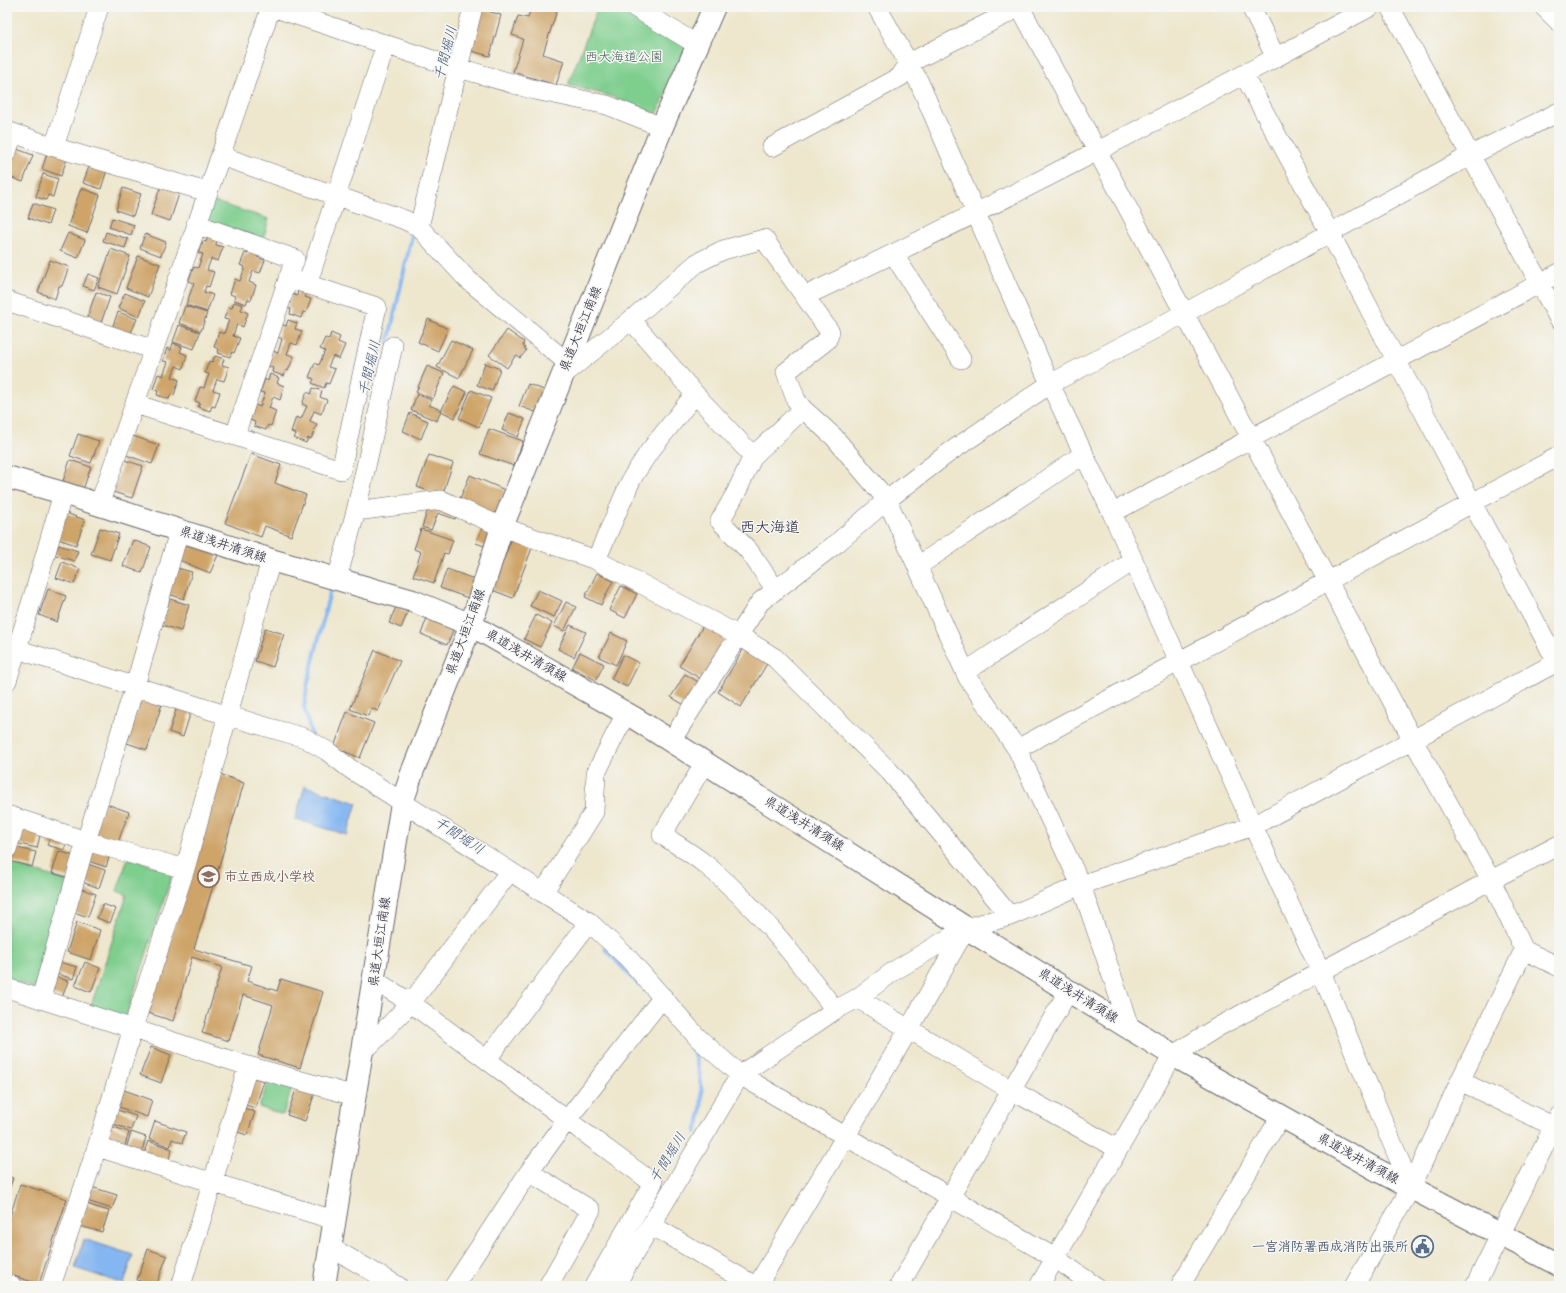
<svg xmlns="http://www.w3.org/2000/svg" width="1566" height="1293" viewBox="0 0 1566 1293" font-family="Mynerve,'Klee One',sans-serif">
  <rect width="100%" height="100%" fill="#f6f6f2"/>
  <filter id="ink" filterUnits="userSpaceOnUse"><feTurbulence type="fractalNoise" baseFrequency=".025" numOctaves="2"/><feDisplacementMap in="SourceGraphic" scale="8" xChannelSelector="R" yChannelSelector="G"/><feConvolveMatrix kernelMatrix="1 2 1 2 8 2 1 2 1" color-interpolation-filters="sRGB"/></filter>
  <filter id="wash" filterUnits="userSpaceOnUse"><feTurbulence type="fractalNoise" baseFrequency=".012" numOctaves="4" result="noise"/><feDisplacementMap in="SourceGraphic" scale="16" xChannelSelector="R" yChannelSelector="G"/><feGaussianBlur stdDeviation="0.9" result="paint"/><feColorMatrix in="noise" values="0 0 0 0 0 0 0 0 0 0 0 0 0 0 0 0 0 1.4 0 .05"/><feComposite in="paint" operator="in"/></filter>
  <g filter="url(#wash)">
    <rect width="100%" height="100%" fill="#eee7ce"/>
    <!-- green -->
    <path fill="#7ece8e" stroke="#507864" d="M 598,7 L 620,7 L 687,46 L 657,114 L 610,96 L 568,85 Z
      M 212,201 L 269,219 L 263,239 L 206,221 Z
      M 128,858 L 173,872 L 125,1020 L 90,1009 L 127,895 L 117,891 Z
      M 7,863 L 68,881 L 36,988 L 7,980 Z
      M 270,1077 L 293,1085 L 283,1115 L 259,1107 Z"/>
    <!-- water -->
    <path fill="#84b6f1" stroke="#536c96" d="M 305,786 L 357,803 L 347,835 L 295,819 Z
      M 84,1239 L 133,1255 L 124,1284 L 75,1268 Z"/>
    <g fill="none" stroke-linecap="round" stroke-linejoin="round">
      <!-- stream -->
      <path stroke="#84b6f1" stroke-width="4" d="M 388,343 L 413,231
        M 311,734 L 304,707 L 308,682 L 332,583
        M 605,949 L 639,985
        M 685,1037 C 703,1064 706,1101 696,1132"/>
    </g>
    <g id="blocks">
      <!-- building -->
      <path fill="#cea469" d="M 531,7 L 558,7 L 543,54 L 564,61 L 556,85 L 513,72 L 523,39 L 512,35 L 518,16 L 528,18 Z
        M 478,8 L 501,15 L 490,56 L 467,50 Z
        M 14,148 L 33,155 L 23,182 L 7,176 L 7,166 Z
        M 49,148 L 68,156 L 61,176 L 42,169 Z
        M 91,161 L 108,167 L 101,189 L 83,183 Z
        M 43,174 L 58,179 L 53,197 L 48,195 L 46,200 L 36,197 Z
        M 161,185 L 180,191 L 170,221 L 151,215 Z
        M 81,188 L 100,195 L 87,233 L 68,226 Z
        M 123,188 L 141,194 L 133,216 L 116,210 Z
        M 33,203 L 53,210 L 48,225 L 28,218 Z
        M 112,218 L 134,225 L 131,235 L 109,227 Z
        M 106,232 L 128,239 L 125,248 L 103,241 Z
        M 68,233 L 85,240 L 78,258 L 60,251 Z
        M 145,234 L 166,242 L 161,256 L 140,248 Z
        M 208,236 L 217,239 L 216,245 L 223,247 L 218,261 L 211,259 L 207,270 L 214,272 L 209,287 L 206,286 L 204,292 L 213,295 L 207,312 L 186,305 L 194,283 L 188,281 L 194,267 L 198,268 L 203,254 L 198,253 L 203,241 L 206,242 Z
        M 250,248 L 259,252 L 257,257 L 265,260 L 260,273 L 253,271 L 249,282 L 256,285 L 251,300 L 248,299 L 246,304 L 234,300 L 235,296 L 230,294 L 235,279 L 240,281 L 245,267 L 240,265 L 245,253 L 248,254 Z
        M 111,249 L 130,256 L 117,294 L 98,287 Z
        M 138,256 L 160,264 L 148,297 L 126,288 Z
        M 50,260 L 69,267 L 62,286 L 59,286 L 55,299 L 38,292 Z
        M 88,274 L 99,278 L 94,290 L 83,286 Z
        M 298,291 L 307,294 L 305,297 L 311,299 L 306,313 L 303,312 L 301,318 L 290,314 L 291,309 L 287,308 L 292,294 L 297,296 Z
        M 96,292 L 110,297 L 101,323 L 87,318 Z
        M 125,293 L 145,301 L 139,317 L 118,308 Z
        M 234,302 L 243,305 L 241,310 L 248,313 L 243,327 L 237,324 L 233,336 L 240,338 L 234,353 L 232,352 L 230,357 L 218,353 L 219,349 L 214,347 L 219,332 L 224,334 L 229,320 L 224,319 L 228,307 L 232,308 Z
        M 185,306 L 207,313 L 201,331 L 179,323 Z
        M 118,312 L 137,319 L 130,335 L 112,328 Z
        M 428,319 L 448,329 L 438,351 L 418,342 Z
        M 288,320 L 297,323 L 295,329 L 302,331 L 297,345 L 291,343 L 287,354 L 294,356 L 288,371 L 286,370 L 284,376 L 272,372 L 273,368 L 268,366 L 273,351 L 278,353 L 282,339 L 278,337 L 282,325 L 286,326 Z
        M 179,325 L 200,332 L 194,349 L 173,342 Z
        M 507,330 L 524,342 L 523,345 L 526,351 L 520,358 L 516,355 L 507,368 L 489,355 Z
        M 331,333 L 340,337 L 338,342 L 345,345 L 339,359 L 333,356 L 328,367 L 335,369 L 329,384 L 326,383 L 324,388 L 312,383 L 314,379 L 309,377 L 315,363 L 319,365 L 325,351 L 320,349 L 325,338 L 329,339 Z
        M 451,340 L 473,350 L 459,378 L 437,367 Z
        M 173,343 L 182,347 L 180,352 L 187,355 L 183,369 L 176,366 L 172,377 L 179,380 L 174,395 L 171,394 L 169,399 L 157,395 L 158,391 L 153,389 L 158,374 L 163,376 L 168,362 L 163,361 L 167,348 L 171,350 Z
        M 215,356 L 224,359 L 222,365 L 229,367 L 224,381 L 217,379 L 213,390 L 220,392 L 215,407 L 212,406 L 210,411 L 198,407 L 200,403 L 195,401 L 200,387 L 204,388 L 209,374 L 205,373 L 209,361 L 212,362 Z
        M 485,363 L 500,369 L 492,391 L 477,385 Z
        M 427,366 L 444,373 L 433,399 L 416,392 Z
        M 270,374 L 279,378 L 277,383 L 284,386 L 280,400 L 273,397 L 269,408 L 276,411 L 271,426 L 268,425 L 266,430 L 254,426 L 255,422 L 250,420 L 255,405 L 260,407 L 265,393 L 260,392 L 265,379 L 268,381 Z
        M 528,384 L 547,391 L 538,413 L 519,406 Z
        M 454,386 L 467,392 L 455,418 L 441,411 Z
        M 313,388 L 322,391 L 320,397 L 327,400 L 321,414 L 314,411 L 310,421 L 317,424 L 311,439 L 308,438 L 306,443 L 294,438 L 296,434 L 291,432 L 296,417 L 301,419 L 307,406 L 302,404 L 307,392 L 311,394 Z
        M 471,390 L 491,398 L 479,427 L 459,418 Z
        M 417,394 L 431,400 L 429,405 L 441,410 L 437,421 L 411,410 Z
        M 410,413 L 428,421 L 421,439 L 403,431 Z
        M 509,413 L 525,419 L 518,437 L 502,430 Z
        M 489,429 L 523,441 L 514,466 L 480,454 Z
        M 78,434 L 99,441 L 91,463 L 70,456 Z
        M 130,435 L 159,445 L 152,464 L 123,454 Z
        M 251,454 L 281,465 L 275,483 L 306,495 L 291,536 L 265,526 L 261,537 L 225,523 Z
        M 429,455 L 453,463 L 442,496 L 417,487 Z
        M 70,460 L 91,467 L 82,492 L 62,484 Z
        M 124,460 L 143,466 L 132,498 L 113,492 Z
        M 470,475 L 505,490 L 495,516 L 459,501 Z
        M 430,503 L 457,513 L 455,519 L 438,513 L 431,530 L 422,527 Z
        M 66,513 L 85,520 L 76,545 L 58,539 Z
        M 484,523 L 495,527 L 487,547 L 476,543 Z
        M 100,528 L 119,534 L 110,560 L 91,554 Z
        M 421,529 L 453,540 L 448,554 L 444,553 L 434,583 L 413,576 L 421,552 L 414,549 Z
        M 133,540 L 151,547 L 142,573 L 123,566 Z
        M 181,540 L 218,555 L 210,573 L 174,558 Z
        M 511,540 L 532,548 L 513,598 L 492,590 Z
        M 59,545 L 78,551 L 74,561 L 55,555 Z
        M 62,562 L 80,569 L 74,584 L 56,578 Z
        M 173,567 L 192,572 L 184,599 L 165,593 Z
        M 447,569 L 474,579 L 468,598 L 440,588 Z
        M 597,573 L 613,581 L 601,605 L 585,597 Z
        M 621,586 L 637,594 L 625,618 L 609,610 Z
        M 48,589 L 66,596 L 57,622 L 39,615 Z
        M 538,590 L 562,601 L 554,617 L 530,606 Z
        M 170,599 L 189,605 L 181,631 L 162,625 Z
        M 566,602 L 576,607 L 564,631 L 554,626 Z
        M 396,607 L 408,612 L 401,628 L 389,623 Z
        M 428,615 L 455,626 L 447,645 L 421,634 Z
        M 536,615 L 552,623 L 540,647 L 524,639 Z
        M 706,621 L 730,635 L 703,680 L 679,666 Z
        M 570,625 L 586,632 L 574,657 L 558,649 Z
        M 265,628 L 284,634 L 273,667 L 255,661 Z
        M 611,633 L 627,641 L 616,665 L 599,657 Z
        M 744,648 L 768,662 L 741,707 L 718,692 Z
        M 375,650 L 400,661 L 378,711 L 371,708 L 368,716 L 350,709 Z
        M 580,652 L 604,664 L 596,680 L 572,668 Z
        M 623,655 L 639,663 L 627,687 L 611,679 Z
        M 685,674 L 700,683 L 686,706 L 671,697 Z
        M 141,697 L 162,704 L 147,750 L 127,743 Z
        M 177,707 L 191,711 L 183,737 L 169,732 Z
        M 347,712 L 374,723 L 360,758 L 334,747 Z
        M 220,774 L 244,783 L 194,949 L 252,966 L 247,981 L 277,991 L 281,979 L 323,992 L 300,1068 L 258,1055 L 273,1005 L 243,995 L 229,1041 L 202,1033 L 222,967 L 192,957 L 173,1021 L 148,1013 Z
        M 104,803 L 129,812 L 117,845 L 92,836 Z
        M 20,825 L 41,831 L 37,848 L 15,843 Z
        M 51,834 L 68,839 L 64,850 L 47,845 Z
        M 90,846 L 111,852 L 106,867 L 85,860 Z
        M 12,847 L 36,852 L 32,867 L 9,861 Z
        M 59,851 L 75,856 L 69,878 L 52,873 Z
        M 85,863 L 105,870 L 99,888 L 79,881 Z
        M 79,888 L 96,894 L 88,917 L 71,911 Z
        M 103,904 L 116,909 L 110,923 L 97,918 Z
        M 77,922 L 100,930 L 91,960 L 67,952 Z
        M 56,961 L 77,967 L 73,979 L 52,972 Z
        M 85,962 L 100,968 L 91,992 L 75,986 Z
        M 51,975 L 68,981 L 62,998 L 45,992 Z
        M 151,1047 L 171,1055 L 161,1083 L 140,1075 Z
        M 249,1076 L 264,1081 L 255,1108 L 240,1103 Z
        M 297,1087 L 315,1093 L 305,1121 L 287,1115 Z
        M 124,1090 L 152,1100 L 147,1117 L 119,1107 Z
        M 239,1106 L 255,1112 L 247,1135 L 231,1130 Z
        M 114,1109 L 136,1116 L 131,1130 L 110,1123 Z
        M 155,1121 L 186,1132 L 182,1143 L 172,1139 L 170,1147 L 149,1139 Z
        M 107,1125 L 129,1132 L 123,1152 L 100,1145 Z
        M 131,1132 L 146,1137 L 141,1154 L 126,1149 Z
        M 148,1141 L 172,1149 L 167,1165 L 143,1157 Z
        M 7,1176 L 13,1178 L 7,1196 Z
        M 20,1184 L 67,1199 L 39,1284 L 7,1274 L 7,1226 Z
        M 88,1186 L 117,1195 L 112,1209 L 84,1200 Z
        M 83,1203 L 109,1211 L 102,1232 L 76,1225 Z
        M 148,1249 L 167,1256 L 156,1286 L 137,1280 Z"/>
    </g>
  </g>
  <g filter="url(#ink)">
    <use href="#blocks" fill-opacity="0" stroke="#69676e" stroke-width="1"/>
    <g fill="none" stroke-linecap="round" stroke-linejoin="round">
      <defs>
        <path id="minor" d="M 272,7 L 445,64 L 535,90 L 607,105 L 662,127
          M 634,7 L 698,45
          M 877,7 L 919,82 L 1050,384 L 1112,513 L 1253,826 L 1321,972 L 1411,1188
          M 1020,7 L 1413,740 L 1491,880 L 1524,950
          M 1251,7 L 1276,58
          M 1390,7 L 1559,319
          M 1544,7 L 1559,22
          M 1244,75 L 1330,233 L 1396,360 L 1559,666
          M 7,131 L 54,147 L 207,192
          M 54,147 L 99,7
          M 772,147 L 900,77 L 909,63 L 1020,7
          M 7,152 L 13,133
          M 221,156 L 337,196 L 405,220 L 419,227 L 467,279 L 568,363
          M 196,224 L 295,259 L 235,435
          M 419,227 L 473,7
          M 894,255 L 961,359
          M 307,285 L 386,44
          M 805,296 C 996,206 1184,107 1370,7
          M 7,301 L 154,350
          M 631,320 L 695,394 L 753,456
          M 563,375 L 631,320 L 697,263 L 723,250 L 764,239 L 830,332 L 827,340 L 786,372 L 796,400 L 803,409 L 834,437 L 887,500 L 968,678 L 1017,749 L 1081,885 L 1130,1029
          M 135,404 L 341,470 L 377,307 L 288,278
          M 99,505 C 158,339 215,173 271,7
          M 356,511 L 441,500 L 502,527 L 596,560 L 738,635 L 775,658 L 890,772 L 1010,916
          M 1112,513 L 1559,273
          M 596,560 L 632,478 L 649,452 L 695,394
          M 918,566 L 1084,454
          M 337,579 L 356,511 L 393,346
          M 776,590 L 749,551 L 720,521 L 736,493 L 753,456 L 803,409
          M 7,646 L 229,716 L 305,738 L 327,751 L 349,768 L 589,922 L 628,958 L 698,1038 L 740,1075 L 1055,1258 L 1095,1286
          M 965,672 L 1133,561
          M 7,681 L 36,587 L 63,493
          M 671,741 L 760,602 L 837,543 L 887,500 L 947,454 L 1050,384 L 1185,313 L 1471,155 L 1559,112
          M 1017,749 L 1559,456
          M 705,762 L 662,835 C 676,844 691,853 705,864 C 756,905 796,958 835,1010
          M 7,815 L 86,841 L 185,869
          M 7,849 L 17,819
          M 543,893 L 594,812 L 596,773 L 626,713
          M 374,980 L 411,1003 L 567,1120 L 653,1183 L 594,1286
          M 7,988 L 248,1066 L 355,1096
          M 41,998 L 86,841 L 135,686 L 179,531
          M 857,998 L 1011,1090 L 1118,1149
          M 362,1050 L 370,1045 L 411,1003 L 510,871
          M 487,1059 L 589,922
          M 1460,1081 L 1559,1129
          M 97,1147 L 334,1220
          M 529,1172 L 591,1210 L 548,1286
          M 651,1225 L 755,1286
          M 330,1247 L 398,1286
          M 7,1284 L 12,1286
          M 51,1286 L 97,1147 L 133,1028 L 185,869 L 271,560
          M 181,1286 L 248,1066
          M 454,1286 L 529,1172 L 567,1120 L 663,997
          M 615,1286 L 740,1075 L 835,1010 L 856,999 L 894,971 L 966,928 L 1010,916 L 1081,885 L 1253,826 L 1559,661
          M 757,1286 L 909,1029 L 966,928
          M 899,1286 L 1069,990
          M 1039,1286 L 1173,1055 L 1218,1027 L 1491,880 L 1559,845
          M 1180,1286 L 1281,1116
          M 1354,1286 L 1411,1188 L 1460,1081 L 1524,950 L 1559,967
          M 1475,1286 L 1559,1116"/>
        <path id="major" d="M 7,477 L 63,493 L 271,560 L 413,601 L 471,625 L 636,719 L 966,928 L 1173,1055 L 1377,1170 L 1559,1265
          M 324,1286 L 402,803 L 413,770 L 471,625 L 502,527 L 662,127 L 714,7"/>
      </defs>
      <!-- minor casing -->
      <use href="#minor" stroke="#69676e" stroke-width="20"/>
      <!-- major casing -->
      <use href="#major" stroke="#69676e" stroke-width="24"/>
      <!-- minor -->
      <use href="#minor" stroke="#fff" stroke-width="19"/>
      <!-- major -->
      <use href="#major" stroke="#fff" stroke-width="22"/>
    </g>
  </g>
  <!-- icons -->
  <defs>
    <symbol id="school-ring" viewBox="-11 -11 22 22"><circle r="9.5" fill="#f6f6f2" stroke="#8d6e63" stroke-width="1.5"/><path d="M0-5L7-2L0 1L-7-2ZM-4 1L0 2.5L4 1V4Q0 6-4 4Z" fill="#8d6e63"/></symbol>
    <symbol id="civic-ring" viewBox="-11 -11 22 22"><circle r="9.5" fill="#f6f6f2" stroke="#5c6f8a" stroke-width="1.5"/><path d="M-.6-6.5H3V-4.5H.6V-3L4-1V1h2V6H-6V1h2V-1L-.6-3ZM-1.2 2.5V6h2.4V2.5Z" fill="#5c6f8a"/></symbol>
  </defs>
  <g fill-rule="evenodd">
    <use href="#school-ring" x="196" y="864" width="25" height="25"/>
    <use href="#civic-ring" x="1410" y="1234" width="25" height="25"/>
  </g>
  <g text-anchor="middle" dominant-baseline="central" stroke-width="3" stroke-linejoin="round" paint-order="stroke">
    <!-- park labels -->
    <g font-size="13" fill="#425e58" stroke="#f6f6f2">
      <text x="624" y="57">西大海道公園</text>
    </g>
    <!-- street labels -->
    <g font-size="13" fill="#22223b" stroke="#f6f6f2">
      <text transform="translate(581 329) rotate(-68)">県道大垣江南線</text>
      <text transform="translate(223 545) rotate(18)">県道浅井清須線</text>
      <text transform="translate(466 632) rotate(-70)">県道大垣江南線</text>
      <text transform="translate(526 656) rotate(30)">県道浅井清須線</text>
      <text transform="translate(804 824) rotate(32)">県道浅井清須線</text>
      <text transform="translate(380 942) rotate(-82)">県道大垣江南線</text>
      <text transform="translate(1078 996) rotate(32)">県道浅井清須線</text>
      <text transform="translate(1358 1159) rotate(29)">県道浅井清須線</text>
    </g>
    <!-- education labels -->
    <g font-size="13" font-weight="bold" fill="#785e54" stroke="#f6f6f2" text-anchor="start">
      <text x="224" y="877">市立西成小学校</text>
    </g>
    <!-- service labels -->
    <g font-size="13" font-weight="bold" fill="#4e5e75" stroke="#f6f6f2" text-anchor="end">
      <text x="1408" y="1247">一宮消防署西成消防出張所</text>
    </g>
    <!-- water labels -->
    <g font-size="14" font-style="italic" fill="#44567b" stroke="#f6f6f2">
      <text transform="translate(446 53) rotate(-76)">千間堀川</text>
      <text transform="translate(370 368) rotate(-77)">千間堀川</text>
      <text transform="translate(459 836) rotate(33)">千間堀川</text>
      <text transform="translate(668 1158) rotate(-59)">千間堀川</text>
    </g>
    <!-- quarter labels -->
    <g font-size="15" fill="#22223b" stroke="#f6f6f2">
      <text x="770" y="528">西大海道</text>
    </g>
  </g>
  <!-- margin -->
  <rect width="1566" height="1293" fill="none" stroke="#f6f6f2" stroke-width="24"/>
</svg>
